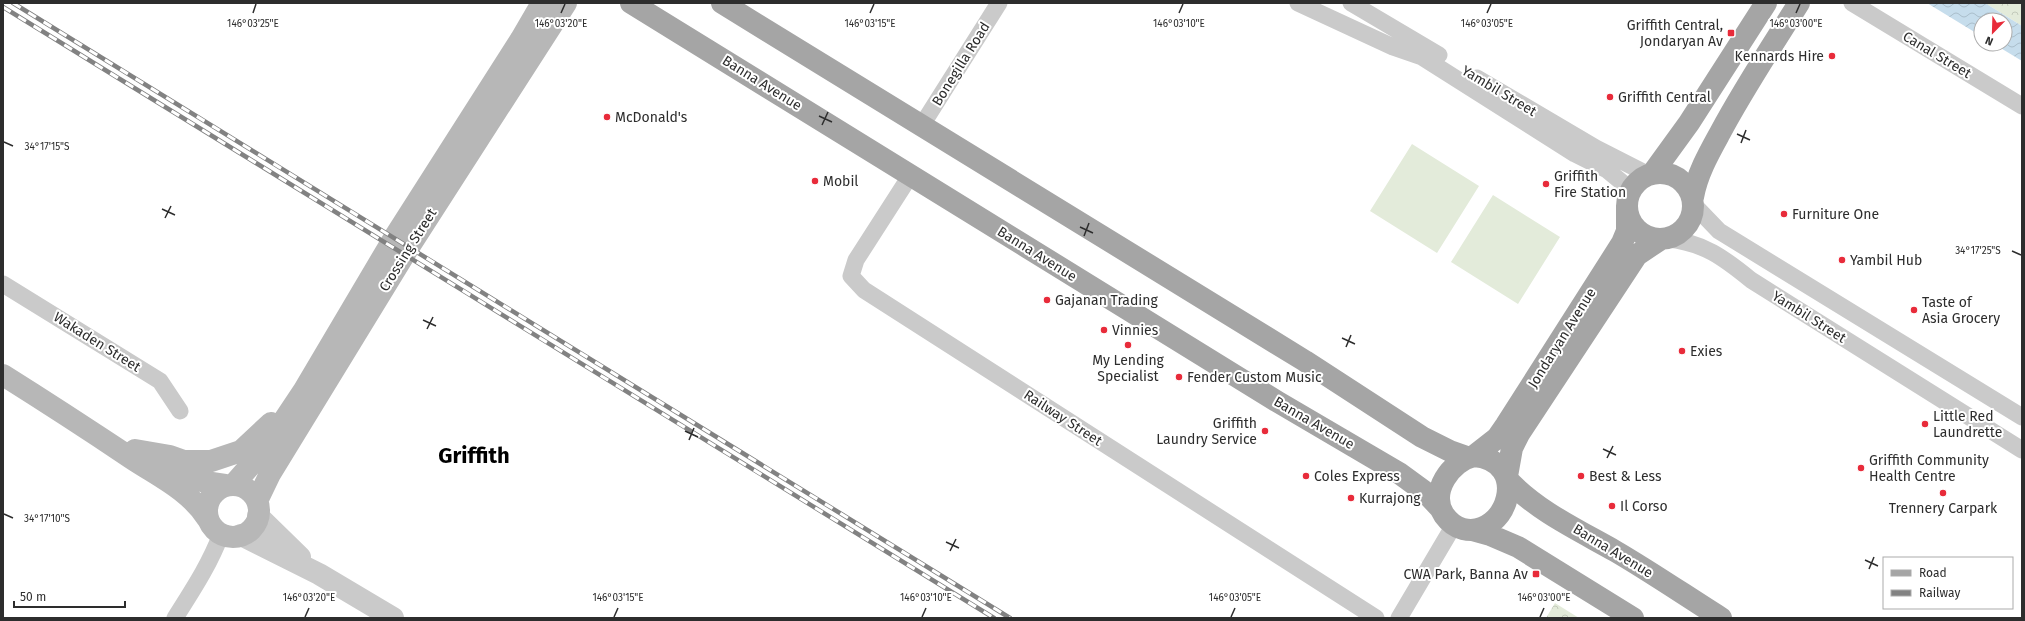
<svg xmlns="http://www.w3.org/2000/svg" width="2025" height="621" viewBox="0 0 2025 621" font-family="'Fira Sans',sans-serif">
  <defs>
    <pattern id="forest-crowns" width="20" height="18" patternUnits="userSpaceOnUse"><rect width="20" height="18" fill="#e3ebda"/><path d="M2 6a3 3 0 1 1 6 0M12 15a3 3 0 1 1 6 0" fill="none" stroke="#c3cabb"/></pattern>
    <pattern id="water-waves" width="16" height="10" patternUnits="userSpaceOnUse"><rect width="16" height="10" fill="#c6ddec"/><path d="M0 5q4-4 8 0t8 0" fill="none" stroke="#aabecb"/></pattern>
  </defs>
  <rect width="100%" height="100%" fill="#fff"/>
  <!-- forest -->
  <path fill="url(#forest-crowns)" d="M 1985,3 L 2022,3 L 2022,26 Z
    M 1555,603 L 1579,618 L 1546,618 Z"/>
  <!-- pitch -->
  <path fill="#e3ebda" d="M 1412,144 L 1479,186 L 1437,253 L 1370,211 Z
    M 1493,195 L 1560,237 L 1518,304 L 1451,262 Z"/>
  <!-- water -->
  <path fill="url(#water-waves)" d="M 1927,3 L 1985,3 L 2022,26 L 2022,61 L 1994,44 L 2005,44 L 2005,20 L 1981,20 L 1981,36 Z"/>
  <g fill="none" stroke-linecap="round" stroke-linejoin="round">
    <!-- minor -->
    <path stroke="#cacaca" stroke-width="17" d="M 1298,3 L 1393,47 L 1422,57 L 1575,154 L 1607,170 L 1624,184 L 1627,200
      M 1351,3 L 1439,55
      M 1852,3 L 2022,106
      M 1477,78 L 1596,148 L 1649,175
      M 922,125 L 999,3
      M 910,176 L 856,260 L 851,276 L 864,290 L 1376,618
      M 1694,205 L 1719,231 L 2022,417
      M 1667,239 C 1703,242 1724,258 1751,280 L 2022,450
      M 3,284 L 160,381 L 180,411
      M 175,618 C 192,591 210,564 221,534
      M 1399,618 L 1454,525"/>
    <!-- tertiary -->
    <path stroke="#cacaca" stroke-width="22" d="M 258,516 L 300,557
      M 241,535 L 319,574 L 393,618"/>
    <!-- secondary -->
    <path stroke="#b7b7b7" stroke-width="22" d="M 3,375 C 46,402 89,430 131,458 C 158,476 189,490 207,518
      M 135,450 L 170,456 L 184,461 L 211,461 L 241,451 L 271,423
      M 163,465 L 205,482 L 225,485
      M 234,484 L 264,450 L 304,390 L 394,238 L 521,39 L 542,3
      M207 511a26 26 0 1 1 52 0a26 26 0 1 1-52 0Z
      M 257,501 L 270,474 L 409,247 L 566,3"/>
    <!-- primary -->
    <path stroke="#a5a5a5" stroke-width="22" d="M 631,3 L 1278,402 L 1399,473 L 1425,492 L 1440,508
      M 722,3 L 1305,361 L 1422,437 L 1450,451 L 1467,457
      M1627 206a33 33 0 1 1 66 0a33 33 0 1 1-66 0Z
      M 1652,174 L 1689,123 L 1766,3
      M 1693,197 C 1697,174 1709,153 1720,133 C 1744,88 1772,46 1799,3
      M 1474,456 L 1497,438 L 1506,425 L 1622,243 L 1627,231 L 1627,207
      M 1474,456 C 1532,461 1507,539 1463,529 C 1455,527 1449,522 1444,515 C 1429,492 1451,461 1474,456 Z
      M 1507,476 L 1512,448 L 1519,434 L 1637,255 L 1661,239
      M 1508,480 C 1537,511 1578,530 1615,551 C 1651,572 1686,596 1721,618
      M 1472,530 L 1490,535 L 1518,547 L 1633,618"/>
    <defs>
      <path id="rail" d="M 13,3 L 1010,618
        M 3,7 L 994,618"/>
    </defs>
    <!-- rail casing -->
    <use href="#rail" stroke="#828282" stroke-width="4.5"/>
    <!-- rail -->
    <use href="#rail" stroke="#fff" stroke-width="3" stroke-dasharray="9" stroke-linecap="butt"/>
  </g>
  <!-- ticks -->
  <path fill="none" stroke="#2d2d2d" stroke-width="1.5" d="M 253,13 L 256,4M 561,13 L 565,4M 870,13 L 874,4M 1179,13 L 1183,4M 1487,13 L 1491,4M 1796,13 L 1800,4M 819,116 L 832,122M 822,125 L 828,112M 1737,134 L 1750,140M 4,142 L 13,146M 1741,143 L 1746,130M 162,209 L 175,215M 165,218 L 171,206M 1080,227 L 1093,233M 1084,236 L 1089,223M 2012,251 L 2021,255M 423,320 L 436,326M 427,329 L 433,317M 1342,338 L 1355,344M 1346,347 L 1351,335M 685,431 L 698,437M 689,440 L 694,428M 1603,449 L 1616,455M 1607,458 L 1613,446M 4,514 L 13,518M 946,542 L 959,548M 950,551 L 956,539M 1865,560 L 1878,566M 1869,569 L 1874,557M 305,617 L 309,608M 614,617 L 618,608M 922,617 L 926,608M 1231,617 L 1235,608M 1540,617 L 1544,608"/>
  <!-- markers -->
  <g fill="#e82b3a" stroke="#fff" stroke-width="1.5">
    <rect x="1727" y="29" width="8" height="8" rx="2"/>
    <circle cx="1832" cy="56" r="4"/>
    <circle cx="1610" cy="97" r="4"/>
    <circle cx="607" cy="117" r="4"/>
    <circle cx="815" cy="181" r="4"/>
    <circle cx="1546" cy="184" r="4"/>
    <circle cx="1784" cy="214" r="4"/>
    <circle cx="1842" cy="260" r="4"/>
    <circle cx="1047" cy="300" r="4"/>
    <circle cx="1914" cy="310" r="4"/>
    <circle cx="1104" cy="330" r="4"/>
    <circle cx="1128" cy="345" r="4"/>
    <circle cx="1682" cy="351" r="4"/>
    <circle cx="1179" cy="377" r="4"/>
    <circle cx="1925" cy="424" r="4"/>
    <circle cx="1265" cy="431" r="4"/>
    <circle cx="1861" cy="468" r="4"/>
    <circle cx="1306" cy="476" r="4"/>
    <circle cx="1581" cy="476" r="4"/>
    <circle cx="1943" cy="493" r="4"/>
    <circle cx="1351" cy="498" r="4"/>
    <circle cx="1612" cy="506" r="4"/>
    <rect x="1532" y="570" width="8" height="8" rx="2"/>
  </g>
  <g text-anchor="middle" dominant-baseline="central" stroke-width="4" stroke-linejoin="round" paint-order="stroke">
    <!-- poi labels -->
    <g font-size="14" fill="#2d2d2d" stroke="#fff" text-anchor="start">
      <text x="1723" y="25" text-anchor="end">Griffith Central,<tspan x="1723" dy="16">Jondaryan Av</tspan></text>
      <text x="1824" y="56" text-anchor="end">Kennards Hire</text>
      <text x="1618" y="97">Griffith Central</text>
      <text x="615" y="117">McDonald's</text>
      <text x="1554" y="176">Griffith<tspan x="1554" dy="16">Fire Station</tspan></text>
      <text x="823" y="181">Mobil</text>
      <text x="1792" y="214">Furniture One</text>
      <text x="1850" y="260">Yambil Hub</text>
      <text x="1055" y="300">Gajanan Trading</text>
      <text x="1922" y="302">Taste of<tspan x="1922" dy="16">Asia Grocery</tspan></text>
      <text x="1112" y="330">Vinnies</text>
      <text x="1690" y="351">Exies</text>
      <text x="1128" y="360" text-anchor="middle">My Lending<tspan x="1128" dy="16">Specialist</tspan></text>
      <text x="1187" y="377">Fender Custom Music</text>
      <text x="1933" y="416">Little Red<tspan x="1933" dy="16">Laundrette</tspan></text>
      <text x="1257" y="423" text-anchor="end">Griffith<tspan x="1257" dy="16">Laundry Service</tspan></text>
      <text x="1869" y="460">Griffith Community<tspan x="1869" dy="16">Health Centre</tspan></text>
      <text x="1314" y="476">Coles Express</text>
      <text x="1589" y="476">Best &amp; Less</text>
      <text x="1359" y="498">Kurrajong</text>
      <text x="1620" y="506">Il Corso</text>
      <text x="1943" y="508" text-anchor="middle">Trennery Carpark</text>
      <text x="1528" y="574" text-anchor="end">CWA Park, Banna Av</text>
    </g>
    <!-- street labels -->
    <g font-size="14" fill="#2d2d2d" stroke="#fff">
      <text transform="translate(1937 55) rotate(31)">Canal Street</text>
      <text transform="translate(961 64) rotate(-58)">Bonegilla Road</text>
      <text transform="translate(762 83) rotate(32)">Banna Avenue</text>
      <text transform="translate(1499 91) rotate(31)">Yambil Street</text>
      <text transform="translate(408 250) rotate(-58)">Crossing Street</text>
      <text transform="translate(1037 254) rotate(32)">Banna Avenue</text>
      <text transform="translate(1809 317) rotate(32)">Yambil Street</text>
      <text transform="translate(1562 338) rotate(-58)">Jondaryan Avenue</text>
      <text transform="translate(97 342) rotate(32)">Wakaden Street</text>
      <text transform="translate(1063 418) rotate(33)">Railway Street</text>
      <text transform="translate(1314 423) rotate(30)">Banna Avenue</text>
      <text transform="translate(1613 551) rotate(31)">Banna Avenue</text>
    </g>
    <!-- town labels -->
    <g font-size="22" font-weight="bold" fill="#000" stroke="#fff">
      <text x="474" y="455">Griffith</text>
    </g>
  </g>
  <g font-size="10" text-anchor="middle" fill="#2d2d2d" stroke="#fff" stroke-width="4" stroke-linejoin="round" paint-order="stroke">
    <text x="253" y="27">146°03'25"E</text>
    <text x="870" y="27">146°03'15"E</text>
    <text x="1487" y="27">146°03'05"E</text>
    <text x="1796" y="27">146°03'00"E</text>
    <text x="561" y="27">146°03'20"E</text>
    <text x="1179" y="27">146°03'10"E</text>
    <text x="47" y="150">34°17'15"S</text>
    <text x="1978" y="254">34°17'25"S</text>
    <text x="47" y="522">34°17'10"S</text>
    <text x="309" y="601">146°03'20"E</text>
    <text x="618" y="601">146°03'15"E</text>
    <text x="926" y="601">146°03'10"E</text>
    <text x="1235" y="601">146°03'05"E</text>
    <text x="1544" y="601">146°03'00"E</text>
  </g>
  <!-- border -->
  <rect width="2025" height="621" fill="none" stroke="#2d2d2d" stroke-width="8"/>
  <!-- legend -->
  <rect x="1883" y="557" width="130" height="52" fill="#ffffff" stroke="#ababab"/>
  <rect x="1891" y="570" width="20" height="6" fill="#a5a5a5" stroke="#ababab"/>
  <text x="1919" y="577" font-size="12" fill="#2d2d2d">Road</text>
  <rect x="1891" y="590" width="20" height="6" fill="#828282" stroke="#ababab"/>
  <text x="1919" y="597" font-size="12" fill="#2d2d2d">Railway</text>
  <!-- north arrow -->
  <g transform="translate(1993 32) rotate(203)"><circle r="19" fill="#ffffff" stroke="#ababab"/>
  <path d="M0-3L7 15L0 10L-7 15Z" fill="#e82b3a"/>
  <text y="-6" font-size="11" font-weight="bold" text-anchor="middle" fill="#2d2d2d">N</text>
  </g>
  <!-- scale -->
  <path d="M14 601v6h111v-6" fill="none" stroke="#2d2d2d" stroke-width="2"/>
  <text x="20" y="601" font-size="12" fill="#2d2d2d" stroke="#ffffff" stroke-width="3" paint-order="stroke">50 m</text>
</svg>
